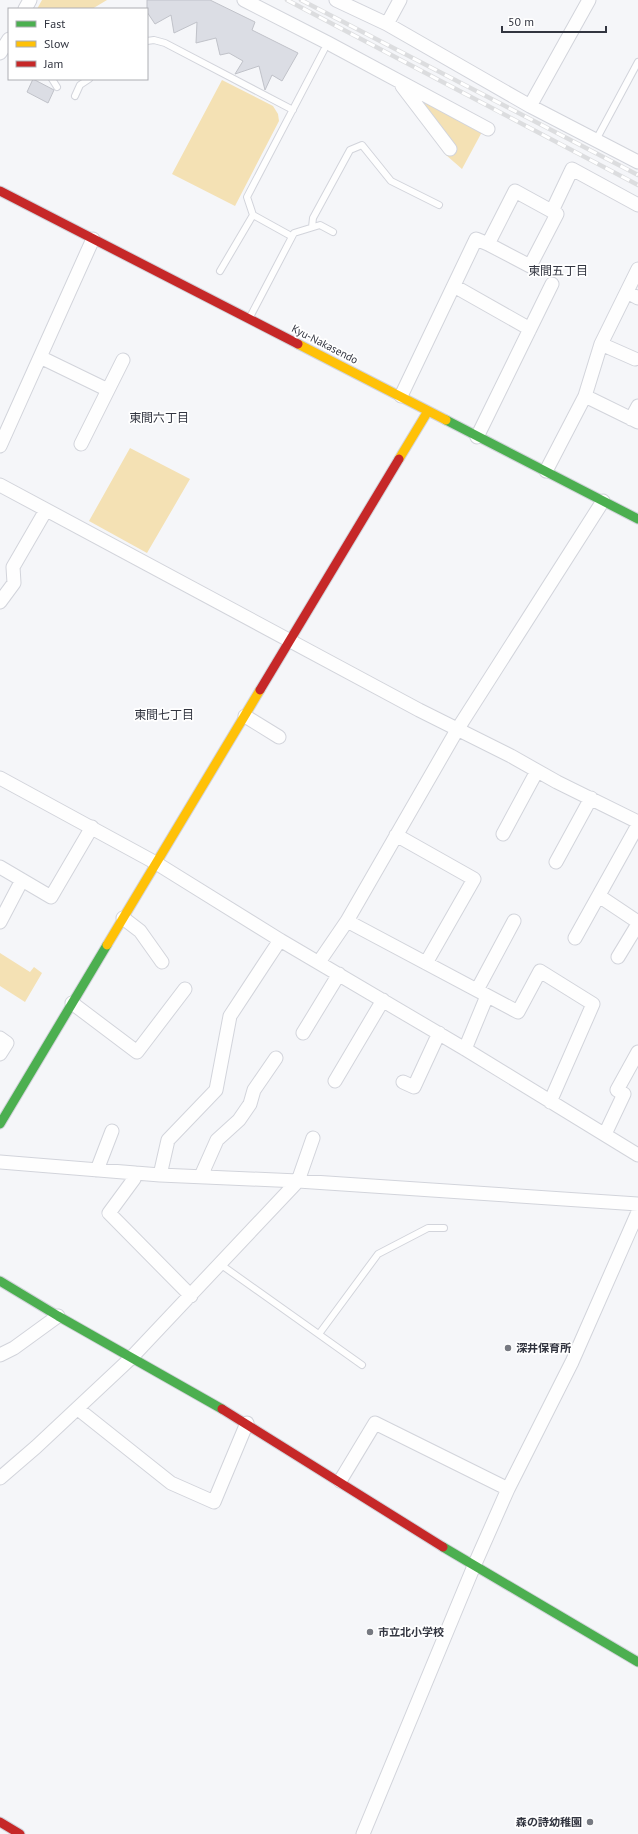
<svg xmlns="http://www.w3.org/2000/svg" width="638" height="1834" viewBox="0 0 638 1834" font-family="'PT Sans','Noto Sans JP',sans-serif">
  <rect width="100%" height="100%" fill="#f5f6f9"/>
  <!-- green -->
  <path fill="#f4e1b4" d="M 42,0 L 107,0 L 92,9 L 37,9 Z
    M 222,80 L 273,106 L 278,114 L 279,121 L 235,206 L 172,174 Z
    M 415,93 L 483,130 L 462,169 L 446,155 L 455,148 Z
    M 130,448 L 190,479 L 147,553 L 89,521 Z
    M 0,953 L 30,972 L 34,967 L 42,973 L 25,1002 L 0,986 Z"/>
  <!-- building -->
  <path fill="#dbdde4" stroke="#c0c2c9" d="M 147,0 L 210,0 L 255,22 L 252,30 L 298,53 L 282,81 L 272,75 L 265,90 L 259,66 L 235,74 L 243,61 L 229,53 L 220,55 L 216,38 L 196,43 L 197,22 L 174,33 L 171,15 L 155,24 L 147,12 Z
    M 33,79 L 54,90 L 48,103 L 27,92 Z"/>
  <g fill="none" stroke-linecap="round" stroke-linejoin="round">
    <defs>
      <path id="lane" d="M 147,41 L 154,40 L 165,43 L 293,110
        M 52,79 L 57,87
        M 75,96 L 80,85 L 89,79
        M 596,140 L 638,62
        M 312,227 L 313,218 L 350,150 L 362,145 L 391,181 L 439,205
        M 291,236 L 253,215 L 247,197 L 324,50
        M 220,271 L 253,215
        M 250,317 L 294,233 L 320,225 L 333,232
        M 220,1264 L 362,1365
        M 319,1334 L 378,1254 L 428,1228 L 444,1228"/>
      <path id="street" d="M 244,0 L 328,43 L 488,129
        M 336,0 L 387,24 L 530,106 L 638,162
        M 25,9 L 30,0
        M 387,24 L 400,0
        M 0,53 L 9,39
        M 402,86 L 450,149
        M 530,106 L 589,0
        M 515,191 L 557,214 L 530,266 L 488,244 Z
        M 552,211 L 572,169 L 638,205
        M 454,286 L 530,329
        M 627,292 L 638,298
        M 601,344 L 635,359
        M 40,357 L 108,390 L 81,444
        M 108,390 L 123,360
        M 401,396 L 476,239 L 488,244
        M 585,396 L 638,422
        M 631,419 L 638,406
        M 477,437 L 552,284
        M 0,446 L 93,239
        M 546,471 L 585,396 L 601,344 L 638,269
        M 0,485 L 419,710 L 511,756 L 557,782 L 638,822
        M 0,602 L 14,583 L 13,567 L 46,510
        M 245,716 L 279,737
        M 0,778 L 156,863 L 280,940 L 465,1049 L 638,1155
        M 503,834 L 537,771
        M 396,835 L 474,879 L 426,963
        M 556,862 L 591,798
        M 0,867 L 51,897 L 92,827
        M 599,896 L 638,922
        M 123,918 L 140,931 L 162,962
        M 347,921 L 518,1012 L 540,971 L 593,1004 L 550,1102
        M 0,922 L 22,880
        M 575,938 L 638,825
        M 618,957 L 638,924
        M 319,962 L 347,921 L 457,730 L 603,501
        M 477,990 L 514,921
        M 72,1003 L 137,1052 L 185,989
        M 303,1033 L 339,974
        M 0,1038 L 7,1043 L 0,1054
        M 465,1049 L 487,996
        M 335,1081 L 383,1000
        M 403,1082 L 414,1087 L 439,1033
        M 605,1134 L 624,1094 L 617,1090 L 638,1052
        M 0,1162 L 160,1175 L 298,1181 L 638,1204
        M 97,1170 L 112,1131
        M 135,1173 L 134,1179 L 109,1213 L 191,1296
        M 160,1175 L 168,1140 L 216,1090 L 230,1016 L 280,940
        M 201,1176 L 217,1140 L 239,1120 L 250,1104 L 254,1090 L 276,1058
        M 0,1355 L 14,1348 L 58,1316
        M 78,1409 L 171,1483 L 214,1502 L 247,1423
        M 0,1478 L 36,1447 L 131,1358 L 298,1181 L 313,1138
        M 340,1481 L 375,1423 L 508,1489
        M 363,1834 L 474,1566 L 508,1489 L 572,1362 L 638,1212"/>
      <path id="fast" d="M 446,420 L 638,519
        M 0,1124 L 107,945
        M 0,1281 L 58,1316 L 222,1409
        M 443,1547 L 638,1662"/>
      <path id="slow" d="M 298,344 L 446,420
        M 399,459 L 428,411
        M 107,945 L 260,690"/>
      <path id="jam" d="M 0,191 L 298,344
        M 260,690 L 399,459
        M 222,1409 L 443,1547
        M 0,1822 L 20,1834"/>
    </defs>
    <!-- lane casing -->
    <use href="#lane" stroke="#d2d4db" stroke-width="8"/>
    <!-- street casing -->
    <use href="#street" stroke="#d2d4db" stroke-width="15"/>
    <!-- fast casing -->
    <use href="#fast" stroke="#d2d4db" stroke-width="11"/>
    <!-- slow casing -->
    <use href="#slow" stroke="#d2d4db" stroke-width="11"/>
    <!-- jam casing -->
    <use href="#jam" stroke="#d2d4db" stroke-width="11"/>
    <!-- lane -->
    <use href="#lane" stroke="#fefefe" stroke-width="6"/>
    <!-- street -->
    <use href="#street" stroke="#fefefe" stroke-width="13"/>
    <!-- fast -->
    <use href="#fast" stroke="#4caf50" stroke-width="9"/>
    <!-- slow -->
    <use href="#slow" stroke="#ffc107" stroke-width="9"/>
    <!-- jam -->
    <use href="#jam" stroke="#c62828" stroke-width="9"/>
    <defs>
      <path id="rail" d="M 287,0 L 638,185
        M 301,0 L 638,175"/>
    </defs>
    <!-- rail casing -->
    <use href="#rail" stroke="#dcdddf" stroke-width="4.5"/>
    <!-- rail -->
    <use href="#rail" stroke="#fff" stroke-width="3" stroke-dasharray="9" stroke-linecap="butt"/>
  </g>
  <!-- markers -->
  <g fill="#767981" stroke="#fff" stroke-width="1.5">
    <circle cx="508" cy="1348" r="4"/>
    <circle cx="370" cy="1632" r="4"/>
    <circle cx="590" cy="1822" r="4"/>
  </g>
  <g text-anchor="middle" dominant-baseline="central" stroke-width="3.5" stroke-linejoin="round" paint-order="stroke">
    <!-- street labels -->
    <g font-size="11" fill="#323540" stroke="#fff">
      <text transform="translate(325 344) rotate(27)">Kyu-Nakasendo</text>
    </g>
    <!-- poi labels -->
    <g font-size="11" font-weight="bold" fill="#323540" stroke="#fff" text-anchor="start">
      <text x="516" y="1348">深井保育所</text>
      <text x="378" y="1632">市立北小学校</text>
      <text x="582" y="1822" text-anchor="end">森の詩幼稚園</text>
    </g>
    <!-- neighbourhood labels -->
    <g font-size="12" fill="#323540" stroke="#fff">
      <text x="558" y="270">東間五丁目</text>
      <text x="159" y="417">東間六丁目</text>
      <text x="164" y="714">東間七丁目</text>
    </g>
  </g>
  <!-- legend -->
  <rect x="8" y="8" width="140" height="72" fill="#ffffff" stroke="#adaeb3"/>
  <rect x="16" y="21" width="20" height="6" fill="#4caf50" stroke="#adaeb3"/>
  <text x="44" y="28" font-size="12" fill="#323540">Fast</text>
  <rect x="16" y="41" width="20" height="6" fill="#ffc107" stroke="#adaeb3"/>
  <text x="44" y="48" font-size="12" fill="#323540">Slow</text>
  <rect x="16" y="61" width="20" height="6" fill="#c62828" stroke="#adaeb3"/>
  <text x="44" y="68" font-size="12" fill="#323540">Jam</text>
  <!-- scale -->
  <path d="M502 26v6h104v-6" fill="none" stroke="#323540" stroke-width="2"/>
  <text x="508" y="26" font-size="12" fill="#323540" stroke="#ffffff" stroke-width="3" paint-order="stroke">50 m</text>
</svg>
